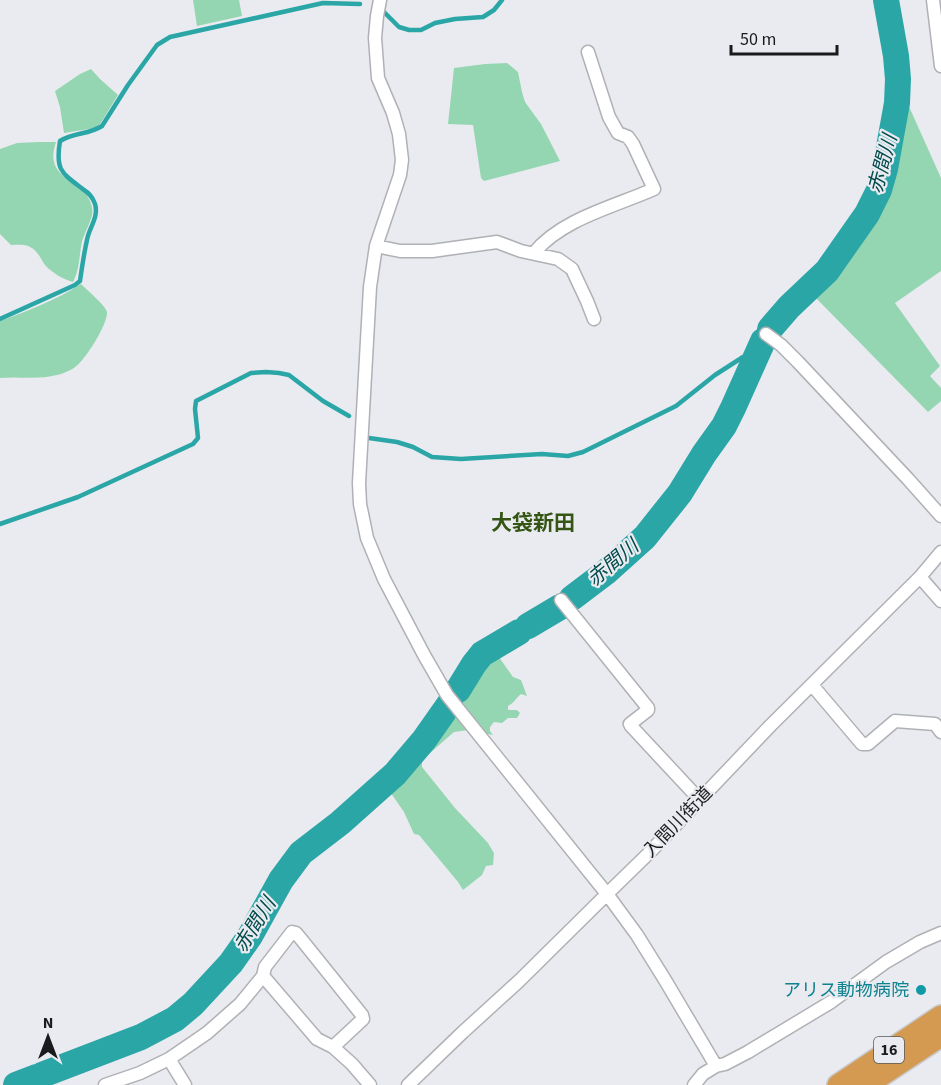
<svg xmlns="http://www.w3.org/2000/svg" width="941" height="1085" viewBox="0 0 941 1085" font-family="'Source Sans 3','Noto Sans JP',sans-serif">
  <rect width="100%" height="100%" fill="#eaebf0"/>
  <!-- green -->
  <path fill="#95d6b2" d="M 193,0 L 239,0 L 242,16 L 197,26 Z
    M 507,63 L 518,72 L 522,92 L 525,102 L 541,124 L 560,161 L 484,181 L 481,178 L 473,125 L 448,124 L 454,68 L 485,64 Z
    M 91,69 L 100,79 L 118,95 L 100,124 L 95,128 L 64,133 L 60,107 L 55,91 L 80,74 Z
    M 907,102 L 941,178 L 941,271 L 895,303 L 940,366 L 930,376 L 941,388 L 941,401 L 928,412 L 812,294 L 844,261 L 878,205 L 897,146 L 901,123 L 902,104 Z
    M 39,142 L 56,142 C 43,180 81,178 90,201 C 92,206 93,210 92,215 C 90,224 85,232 82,241 C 79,255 80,269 73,282 C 63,279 52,273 45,265 C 40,258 38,251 30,247 C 25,244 18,245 11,245 L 0,234 L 0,149 L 17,143 Z
    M 81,284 C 86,289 106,306 107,312 C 108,324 85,361 74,368 C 69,371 62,374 57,375 C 38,380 19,376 0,378 L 0,321 C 28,311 56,300 81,284 Z
    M 486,645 L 492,647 L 513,677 L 521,680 L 527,696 L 521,694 C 516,698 514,703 508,706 L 508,710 L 517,710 L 520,713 L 517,718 L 508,718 L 502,723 L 494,722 L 490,727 L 490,731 L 493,735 L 468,730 L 454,732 L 422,760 L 422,767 L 455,808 L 488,843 L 494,853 L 493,865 L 486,866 L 482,875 L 463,890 L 458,882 L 419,835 L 414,834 L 404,812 L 386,786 L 386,777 L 398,767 L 410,760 L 418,742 L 433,720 L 442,716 C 448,695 467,657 486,645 Z"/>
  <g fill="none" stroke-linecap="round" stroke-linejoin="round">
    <!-- stream -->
    <path stroke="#2ba6a7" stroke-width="4.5" d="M 384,12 L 399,27 L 409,30 L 421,30 L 435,23 L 455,19 L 483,17 L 494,10 L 502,0
      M 0,319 L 75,285 L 80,281 C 82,267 84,253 87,240 C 89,228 99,217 95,204 C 93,198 89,193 84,190 C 62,173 55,171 60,141 C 74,132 88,135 102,126 L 128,85 L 157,45 L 170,37 L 323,3 L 360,4
      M 369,438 L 397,442 L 413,447 L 432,457 L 461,459 L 542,454 L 568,456 L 583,452 L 676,406 L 715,375 L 743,357
      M 0,524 L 78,497 L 193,444 L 198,438 L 195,409 L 196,401 L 251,373 L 266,372 L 279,373 L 289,375 L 323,401 L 349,416"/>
    <!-- river -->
    <path stroke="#2ba6a7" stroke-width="26" d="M 770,329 L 789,307 L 827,271 L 867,214 L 879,190 L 885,169 L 897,103 L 898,79 L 896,56 L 886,0
      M 572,598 L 605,573 L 645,537 L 680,493 L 704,454 L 724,426 L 733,408 L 763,341
      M 528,626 L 560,607
      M 458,690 L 474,664 L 482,654 L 519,632
      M 16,1085 L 141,1037 L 175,1019 L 193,1004 L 231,963 L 250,936 L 281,880 L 301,853 L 340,823 L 395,774 L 424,740 L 450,703"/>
    <defs>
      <path id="minor" d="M 380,0 L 377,16 L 375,38 L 378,78 L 393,113 L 399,134 L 402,160 L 400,175 L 376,246 L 370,287 L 359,483 L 360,504 L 367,538 L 384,579 L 424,655 L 447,695 L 607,894 L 637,935 L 665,980 L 716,1066
        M 933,0 L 941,66
        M 376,246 L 400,251 L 432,251 L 497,242 L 521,251 L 558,259 L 572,269 L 587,301 L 594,319
        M 534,253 C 561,219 616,206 654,189 L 633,144 L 628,137 L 618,133 L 609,117 L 588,52
        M 766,334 L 781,345 L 798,362 L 908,479 L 941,516
        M 920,577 L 941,601
        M 561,600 L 648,708 L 648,710 L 630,724 L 631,726 L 699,799
        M 812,685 L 862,744 L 868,744 L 895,721 L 935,724 L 941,732
        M 263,976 L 317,1039 L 333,1047 L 352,1064 L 370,1085
        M 169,1059 L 185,1085
        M 105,1085 L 140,1073 L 169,1059 L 207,1033 L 240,1004 L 263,976 L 265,967 L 292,932 L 296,933 L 301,939 L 362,1015 L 363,1019 L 333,1047
        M 408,1085 L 463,1032 L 519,981 L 607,894 L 649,853 L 770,726 L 920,577 L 941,552
        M 694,1085 L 703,1074 L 716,1066 L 725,1064 L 748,1052 L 831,1002 L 886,962 L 920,942 L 941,933"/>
      <path id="trunk" d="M 838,1085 L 941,1016
        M 867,1085 L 941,1036"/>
    </defs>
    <!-- minor casing -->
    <use href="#minor" stroke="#afb1b5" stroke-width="15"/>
    <!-- trunk casing -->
    <use href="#trunk" stroke="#c8c8c9" stroke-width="24"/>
    <!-- minor -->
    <use href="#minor" stroke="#fff" stroke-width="12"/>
    <!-- trunk -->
    <use href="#trunk" stroke="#d49a52" stroke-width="21"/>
  </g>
  <!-- markers -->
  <circle fill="#0f9aa8" stroke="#eaebf0" stroke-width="2" cx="921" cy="990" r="6"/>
  <g text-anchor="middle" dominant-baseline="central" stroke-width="4.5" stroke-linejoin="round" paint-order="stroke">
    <!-- shield labels -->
    <rect fill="#eaebf0" stroke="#58595c" stroke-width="1.5" x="874" y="1037" width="30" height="26" rx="4.5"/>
    <g font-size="16" font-weight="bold" fill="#1a1b1c">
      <text x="889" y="1050">16</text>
    </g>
    <!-- street labels -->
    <g font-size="18" fill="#1a1b1c" stroke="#eaebf0">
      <text transform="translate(678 822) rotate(-46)">入間川街道</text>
    </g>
    <!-- culture labels -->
    <g font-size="18" fill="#0d838f" stroke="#eaebf0" text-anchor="end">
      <text x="909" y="990">アリス動物病院</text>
    </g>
    <!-- water labels -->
    <g font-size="20" font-style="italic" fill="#014b4c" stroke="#eaebf0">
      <text transform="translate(883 164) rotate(-75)">赤間川</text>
      <text transform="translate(613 563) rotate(-40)">赤間川</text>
      <text transform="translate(255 925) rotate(-58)">赤間川</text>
    </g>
    <!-- quarter labels -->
    <g font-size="21" font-weight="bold" fill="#345514" stroke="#eaebf0">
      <text x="533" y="523">大袋新田</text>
    </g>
  </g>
  <!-- north arrow -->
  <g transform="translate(48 1037)" stroke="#eaebf0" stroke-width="4.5" paint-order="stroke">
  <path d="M0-4.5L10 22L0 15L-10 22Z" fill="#1a1b1c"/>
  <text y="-9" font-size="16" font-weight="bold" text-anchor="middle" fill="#1a1b1c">N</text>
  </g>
  <!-- scale -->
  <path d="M731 45v9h106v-9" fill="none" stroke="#1a1b1c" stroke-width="3"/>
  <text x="740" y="45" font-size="18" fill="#1a1b1c" stroke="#eaebf0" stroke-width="4.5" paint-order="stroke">50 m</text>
</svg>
